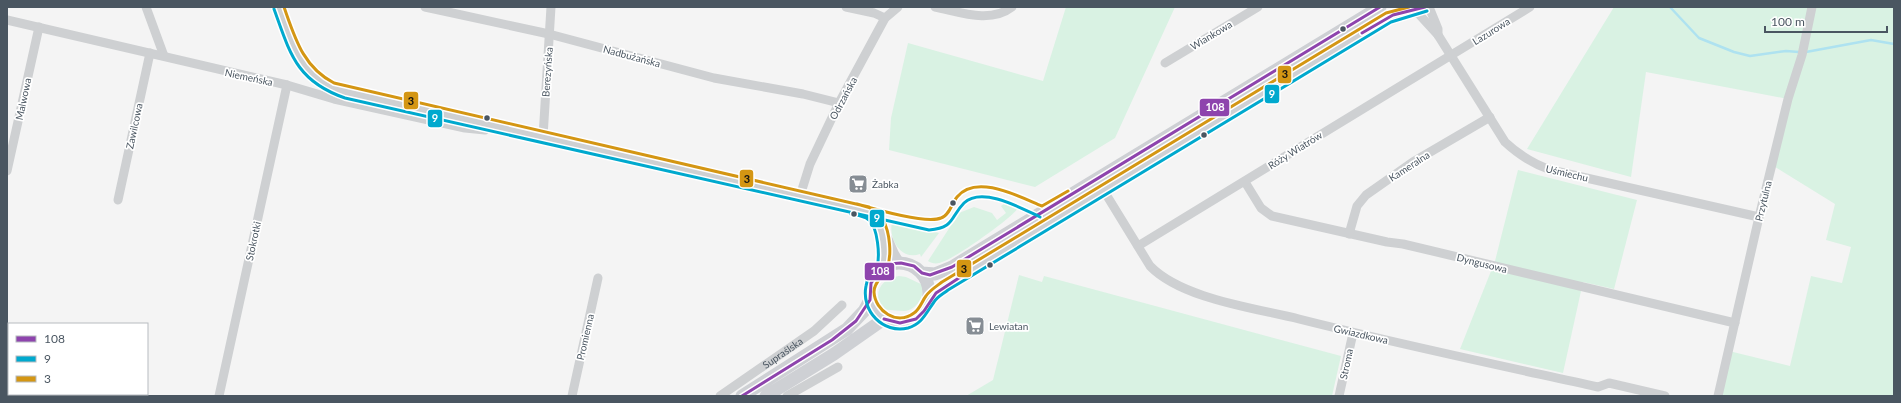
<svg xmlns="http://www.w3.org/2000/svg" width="1901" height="403" viewBox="0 0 1901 403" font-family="Lato,sans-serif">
  <rect width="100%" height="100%" fill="#f4f4f4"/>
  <!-- green -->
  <path fill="#d9f2e3" d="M 1066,7 L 1175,7 L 1115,138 L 1035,187 L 889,150 L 891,118 L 908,43 L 1043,81 Z
    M 1614,7 L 1894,7 L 1894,396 L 1720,396 L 1729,351 L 1790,366 L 1811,276 L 1842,283 L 1851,247 L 1826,240 L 1835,204 L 1772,165 L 1788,99 L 1646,72 L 1631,177 L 1527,149 Z
    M 1518,170 L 1637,200 L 1614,289 L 1583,282 L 1563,373 L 1460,349 L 1495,261 Z
    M 1004,204 L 1018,208 C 1012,218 952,261 939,263 C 935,264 931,263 928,261 L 959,213 L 974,207 L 992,213 L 997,220 L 1006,213 L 1001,206 Z
    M 892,222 L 939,233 L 921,257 L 920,254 C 901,261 888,238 892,222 Z
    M 1019,275 L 1042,282 L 1044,276 L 1341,356 L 1332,396 L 966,396 L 993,380 Z
    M 899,276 L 906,277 L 923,285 C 924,297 917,310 904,311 C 896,311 890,309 882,310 C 873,293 880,279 899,276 Z"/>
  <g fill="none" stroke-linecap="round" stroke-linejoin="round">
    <!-- stream -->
    <path stroke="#aee2f0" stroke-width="2.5" d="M 1670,7 L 1699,38 L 1734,52 L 1750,56 L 1786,51 L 1799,52
      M 1806,52 L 1871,40 L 1894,44"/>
    <!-- street -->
    <g stroke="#ced0d2" stroke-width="9">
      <path d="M 146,7 L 164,56"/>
      <path d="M 279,7 C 291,39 298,74 332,88 L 867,212 C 875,219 882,227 887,237 C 892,246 893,255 901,263"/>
      <path d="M 425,7 L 549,34 L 714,78 L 803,94 L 839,103"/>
      <path d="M 846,7 L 874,13 L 885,18"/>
      <path d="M 935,7 C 960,12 990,24 1012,7"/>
      <path d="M 1429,7 L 1438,29 L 1438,35"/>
      <path d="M 1416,11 L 1438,35 L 1505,142 C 1519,155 1533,164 1551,170 L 1759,217"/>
      <path d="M 7,20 L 287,85 L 334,99 L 465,128 L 485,130 L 486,124"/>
      <path d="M 1165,63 L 1258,7"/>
      <path d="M 543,137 L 551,7"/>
      <path d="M 7,171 L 39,27"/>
      <path d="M 1245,182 L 1261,208 L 1272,216 L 1387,242 L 1403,244 L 1735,323"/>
      <path d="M 1104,191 L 1150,266 C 1182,299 1255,308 1299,319 C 1398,344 1498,365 1598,387 L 1609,383 L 1665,396"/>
      <path d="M 800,196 L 810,164 L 839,103 L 885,18 L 898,7"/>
      <path d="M 118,200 L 150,53"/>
      <path d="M 879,227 L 884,251 L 882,268"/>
      <path d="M 1349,234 L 1357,206 L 1366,195 L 1413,162 L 1490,117"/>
      <path d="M 1138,246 L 1530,7"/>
      <path d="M 219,396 L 287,85"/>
      <path d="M 572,396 L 598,278"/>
      <path id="s1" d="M 720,396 L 814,331 L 842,305"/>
      <path d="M 787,396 L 838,367"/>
      <path d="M 1339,396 L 1353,333"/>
      <path d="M 1718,396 L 1759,217 L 1788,99 L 1802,55 L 1812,7"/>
    </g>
    <!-- secondary -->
    <path stroke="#ced0d4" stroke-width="13" d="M 1403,8 L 1416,11 L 1425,7
      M869 293a30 30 0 1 1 60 0a30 30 0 1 1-60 0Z
      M 922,273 L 935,274 L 952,267 L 1380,7
      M 929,300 L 945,286 L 1389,17 L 1411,11
      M 742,396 L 847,329 L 864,311 L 870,300
      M 766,396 L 834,354 L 884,319"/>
    <defs>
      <path id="bus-1" d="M 1362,33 L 1393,15 L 1425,7
        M 884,319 L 900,323 L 916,319 L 924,311 L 936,293 L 968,272
        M 742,396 L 832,340 L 856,321 L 870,300 L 871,283 L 882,268 L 888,264 L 901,263 L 914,266 L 922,273 L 930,275 L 952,267 L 1380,7"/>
      <path id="bus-2" d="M 274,9 C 290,53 296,81 345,98 L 929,230 C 955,228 950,217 964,203 C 982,186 1021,208 1040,217
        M 851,214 C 857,215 864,216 869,220 C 878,228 880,256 877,267
        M 878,265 C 873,271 867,277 866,286 C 861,311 883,334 908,328 C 922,324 926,313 934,302 C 937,297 943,294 948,290 L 1391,22 L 1427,11"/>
      <path id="bus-3" d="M 284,7 C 295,38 303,67 334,83 L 869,207 C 874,211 880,215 883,220 C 890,232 892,256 887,268 C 883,277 874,282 874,292 C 875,311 897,326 914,313 C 920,309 922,301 926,296 C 930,290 937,286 942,282 L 1386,13 L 1409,7
        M 857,204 C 874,209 926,224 941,218 C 949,216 952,203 957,197 C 976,173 1020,197 1042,206 L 1068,191"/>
    </defs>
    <!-- bus-1 casing -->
    <use href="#bus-1" stroke="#fff" stroke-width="6"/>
    <!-- bus-2 casing -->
    <use href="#bus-2" stroke="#fff" stroke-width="6"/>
    <!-- bus-3 casing -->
    <use href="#bus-3" stroke="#fff" stroke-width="6"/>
    <!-- bus-1 -->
    <use href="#bus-1" stroke="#8e44ad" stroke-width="3"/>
    <!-- bus-2 -->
    <use href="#bus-2" stroke="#00a9ce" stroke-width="3"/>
    <!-- bus-3 -->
    <use href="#bus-3" stroke="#d49613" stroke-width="3"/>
  </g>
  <!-- icons -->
  <defs>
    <symbol id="supermarket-square" viewBox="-11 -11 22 22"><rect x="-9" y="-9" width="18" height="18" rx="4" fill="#868d94" stroke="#fff"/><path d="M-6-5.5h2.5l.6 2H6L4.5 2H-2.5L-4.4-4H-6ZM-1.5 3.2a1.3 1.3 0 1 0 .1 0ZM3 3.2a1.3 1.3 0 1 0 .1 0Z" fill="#fff"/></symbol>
  </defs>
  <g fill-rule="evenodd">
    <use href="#supermarket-square" x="847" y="173" width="22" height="22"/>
    <use href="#supermarket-square" x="964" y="315" width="22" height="22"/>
  </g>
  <!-- markers -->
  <g fill="#4a5661" stroke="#fff" stroke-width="1.5">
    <circle cx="1343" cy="29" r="3.5"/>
    <circle cx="487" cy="118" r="3.5"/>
    <circle cx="1204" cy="135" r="3.5"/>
    <circle cx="953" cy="203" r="3.5"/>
    <circle cx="854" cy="214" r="3.5"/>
    <circle cx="990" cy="265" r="3.5"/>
  </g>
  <g text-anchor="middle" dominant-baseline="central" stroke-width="3.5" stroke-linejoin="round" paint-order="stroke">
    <!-- street labels -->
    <g font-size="10" fill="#4a5661" stroke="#fff">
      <text transform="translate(1491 31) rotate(-32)">Lazurowa</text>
      <text transform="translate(1211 35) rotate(-31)">Wiankowa</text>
      <text transform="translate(632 56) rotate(15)">Nadbużańska</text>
      <text transform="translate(547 72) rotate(-86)">Berezyńska</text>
      <text transform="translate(249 77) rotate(12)">Niemeńska</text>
      <text transform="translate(843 98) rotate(-62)">Odrzańska</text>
      <text transform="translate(23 99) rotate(-78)">Malwowa</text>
      <text transform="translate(134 126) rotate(-78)">Zawilcowa</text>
      <text transform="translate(1295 150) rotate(-32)">Róży Wiatrów</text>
      <text transform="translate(1409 166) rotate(-33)">Kameralna</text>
      <text transform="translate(1567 173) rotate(13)">Uśmiechu</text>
      <text transform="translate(1763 201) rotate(-76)">Przytulna</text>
      <text transform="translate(253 241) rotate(-78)">Stokrotki</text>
      <text transform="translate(1482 263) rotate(14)">Dyngusowa</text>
      <text transform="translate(1361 334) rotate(13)">Gwiazdkowa</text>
      <text transform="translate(585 337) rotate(-77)">Promienna</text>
      <text stroke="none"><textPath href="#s1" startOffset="76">Supraślska</textPath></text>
      <text transform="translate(1346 364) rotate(-78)">Stroma</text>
    </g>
    <!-- poi labels -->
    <g font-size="10" fill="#4a5661" stroke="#fff" text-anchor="start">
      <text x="872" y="184">Żabka</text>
      <text x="989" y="326">Lewiatan</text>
    </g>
  </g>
  <g stroke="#fff" stroke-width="1.5">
    <rect x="1277" y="65" width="15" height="19" rx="4" fill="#d49613"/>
    <rect x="1264" y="84" width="16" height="20" rx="4" fill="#00a9ce"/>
    <rect x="403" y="91" width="16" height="19" rx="4" fill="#d49613"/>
    <rect x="1199" y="98" width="31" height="19" rx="4" fill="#8e44ad"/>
    <rect x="427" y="109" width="16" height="19" rx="4" fill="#00a9ce"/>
    <rect x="739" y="169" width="15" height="19" rx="4" fill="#d49613"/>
    <rect x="869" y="209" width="16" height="19" rx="4" fill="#00a9ce"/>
    <rect x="956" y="259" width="16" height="19" rx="4" fill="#d49613"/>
    <rect x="864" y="262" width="31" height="19" rx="4" fill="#8e44ad"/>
  </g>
  <g font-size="11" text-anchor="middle" font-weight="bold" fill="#fff">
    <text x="1272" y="98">9</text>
    <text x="1215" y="111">108</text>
    <text x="435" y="122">9</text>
    <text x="877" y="222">9</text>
    <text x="880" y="275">108</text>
  </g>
  <g font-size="11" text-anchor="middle" font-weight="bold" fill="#111">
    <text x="1285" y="78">3</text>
    <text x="411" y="105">3</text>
    <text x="747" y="183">3</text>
    <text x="964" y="273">3</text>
  </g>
  <!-- border -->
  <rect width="1901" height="403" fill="none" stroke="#4a5661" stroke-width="16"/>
  <!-- legend -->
  <rect x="8" y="323" width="140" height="72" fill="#ffffff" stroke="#b7bbc0"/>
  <rect x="16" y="336" width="20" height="6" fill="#8e44ad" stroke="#b7bbc0"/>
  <text x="44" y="343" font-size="12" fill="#4a5661">108</text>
  <rect x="16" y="356" width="20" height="6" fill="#00a9ce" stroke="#b7bbc0"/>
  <text x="44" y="363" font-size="12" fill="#4a5661">9</text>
  <rect x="16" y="376" width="20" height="6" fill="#d49613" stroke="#b7bbc0"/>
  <text x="44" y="383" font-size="12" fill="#4a5661">3</text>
  <!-- scale -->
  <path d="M1765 26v6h122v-6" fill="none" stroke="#4a5661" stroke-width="2"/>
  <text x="1771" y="26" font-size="12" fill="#4a5661" stroke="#ffffff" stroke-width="3" paint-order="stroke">100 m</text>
</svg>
